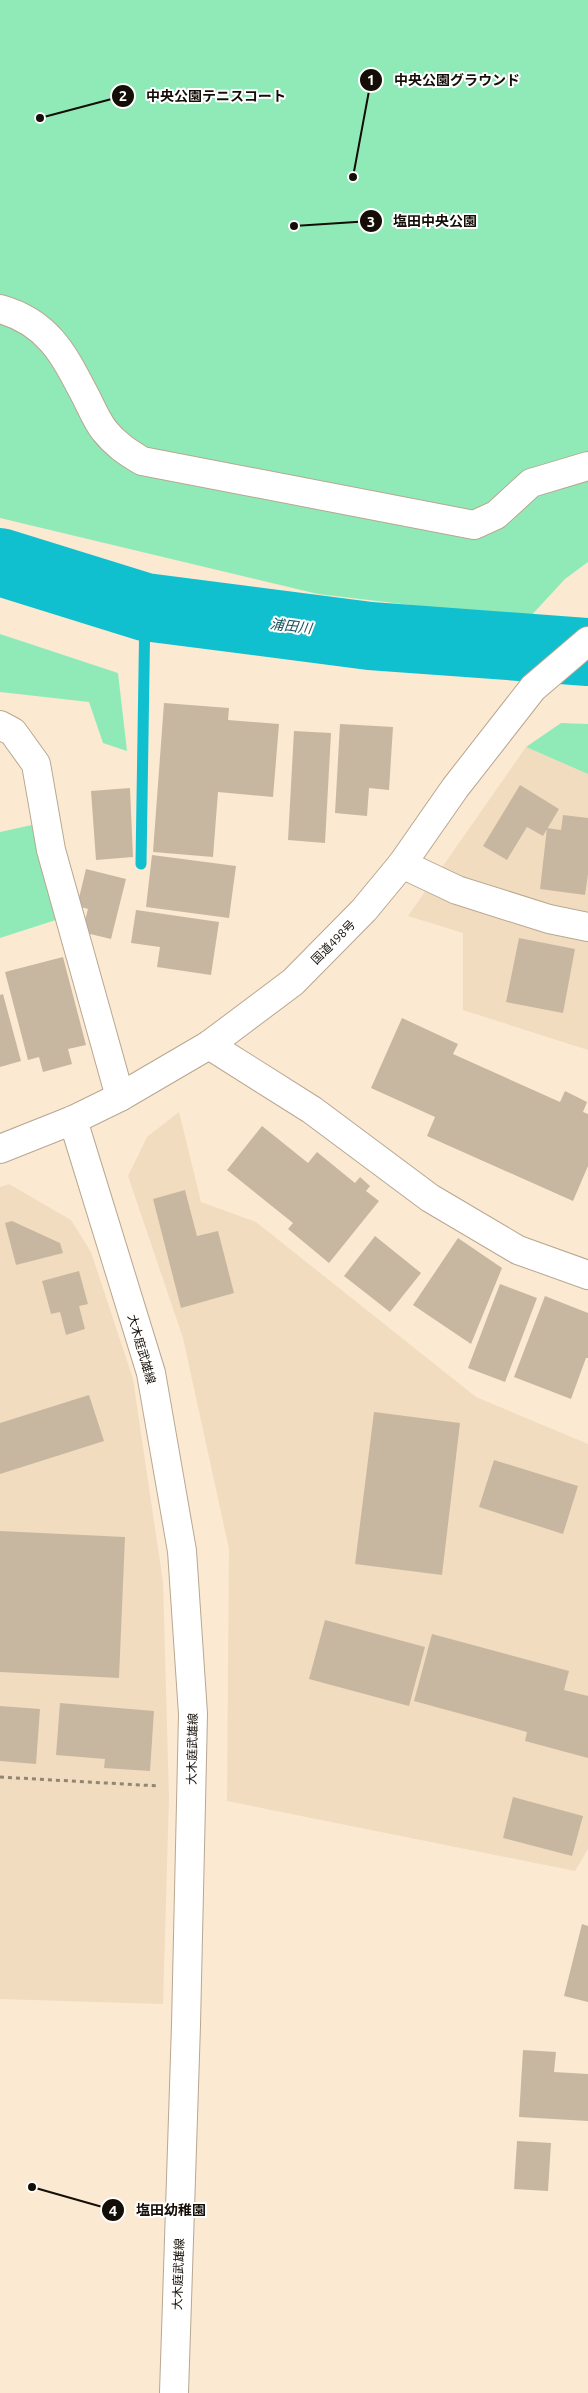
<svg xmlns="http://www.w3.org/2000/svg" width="588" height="2393" viewBox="0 0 588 2393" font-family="Ubuntu,'Noto Sans JP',sans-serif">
  <rect width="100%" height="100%" fill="#fbe9d2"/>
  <!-- built -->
  <path fill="#f2dcbf" d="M 526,747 L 588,774 L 588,1050 L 463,1010 L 463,933 L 408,916 Z
    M 179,1112 L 201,1202 L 256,1222 L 476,1397 L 588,1444 L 588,1849 L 575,1871 L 227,1801 L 229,1549 L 183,1338 L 128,1176 L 147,1137 Z
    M 9,1184 L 71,1220 L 91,1252 L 133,1379 L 163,1582 L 169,1797 L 163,2004 L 0,1999 L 0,1187 Z"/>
  <!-- green -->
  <path fill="#90eab8" d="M 0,0 L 588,0 L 588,562 L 565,579 L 528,619 L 318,594 L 0,518 Z
    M 0,634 L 118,673 L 127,751 L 103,743 L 89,702 L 0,692 Z
    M 561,723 L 588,724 L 588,774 L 526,747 Z
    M 32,825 L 62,918 L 0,938 L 0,832 Z"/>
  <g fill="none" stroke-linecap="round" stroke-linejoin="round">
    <!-- stream -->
    <path stroke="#10c0cf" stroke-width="11" d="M 141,864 L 145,607"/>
    <!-- river -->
    <path stroke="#10c0cf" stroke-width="68" d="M 0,562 L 145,607 L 370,636 L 588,652"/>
  </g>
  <!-- building -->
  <path fill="#c8b7a0" d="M 164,703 L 229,708 L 228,720 L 279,724 L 273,797 L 218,792 L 213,857 L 153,852 Z
    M 340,724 L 393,727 L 389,790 L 369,788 L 367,816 L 335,813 Z
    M 294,731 L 331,733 L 325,843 L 288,840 Z
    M 520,785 L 559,809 L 543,836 L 527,827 L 507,860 L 483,846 Z
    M 130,788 L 133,857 L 96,860 L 91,791 Z
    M 563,815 L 588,818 L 588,874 L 585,895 L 540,889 L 547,828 L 561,830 Z
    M 152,855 L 236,866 L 229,918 L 146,907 Z
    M 86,869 L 126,879 L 111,939 L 82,932 L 88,909 L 77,906 Z
    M 136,910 L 219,922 L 211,975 L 157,967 L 160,947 L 131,943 Z
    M 519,938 L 575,949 L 563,1013 L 506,1002 Z
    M 63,957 L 86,1045 L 68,1049 L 72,1064 L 43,1072 L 39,1057 L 28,1060 L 5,972 Z
    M 3,994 L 21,1061 L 0,1067 L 0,995 Z
    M 402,1018 L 458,1044 L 453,1054 L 560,1102 L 565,1091 L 587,1102 L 583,1112 L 588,1114 L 588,1166 L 573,1201 L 427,1136 L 435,1117 L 371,1088 Z
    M 262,1126 L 308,1163 L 317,1152 L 355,1183 L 360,1177 L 370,1186 L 366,1191 L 379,1201 L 329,1263 L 288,1229 L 293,1223 L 227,1170 Z
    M 185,1190 L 197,1236 L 218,1231 L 234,1293 L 181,1308 L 153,1199 Z
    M 12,1221 L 60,1243 L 63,1253 L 16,1265 L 5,1223 Z
    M 375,1236 L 421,1273 L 390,1312 L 344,1276 Z
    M 458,1238 L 502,1268 L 471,1344 L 413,1305 Z
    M 79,1271 L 88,1304 L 79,1306 L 85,1329 L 66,1335 L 60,1312 L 51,1314 L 42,1281 Z
    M 500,1284 L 537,1298 L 505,1382 L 468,1368 Z
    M 545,1296 L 588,1313 L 588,1358 L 586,1358 L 571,1399 L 514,1377 Z
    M 89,1395 L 104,1441 L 0,1474 L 0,1423 Z
    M 374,1412 L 460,1423 L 442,1575 L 355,1564 Z
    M 494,1460 L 578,1486 L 563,1534 L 479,1507 Z
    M 0,1531 L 125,1537 L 119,1678 L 0,1672 Z
    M 325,1620 L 425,1647 L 409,1706 L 309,1679 Z
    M 432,1634 L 569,1671 L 564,1690 L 588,1696 L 588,1758 L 525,1741 L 527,1732 L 414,1701 Z
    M 60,1703 L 154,1711 L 150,1771 L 104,1768 L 105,1759 L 56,1755 Z
    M 0,1706 L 40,1709 L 36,1764 L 0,1761 Z
    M 513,1797 L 583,1816 L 572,1856 L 503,1838 Z
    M 582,1924 L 588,1926 L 588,2002 L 564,1996 Z
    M 523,2050 L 556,2052 L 554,2072 L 588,2074 L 588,2121 L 519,2117 Z
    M 517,2141 L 551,2143 L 548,2191 L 514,2189 Z"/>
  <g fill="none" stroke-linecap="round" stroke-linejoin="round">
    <defs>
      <path id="minor" d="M 0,309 C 50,323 65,357 87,399 C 92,409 97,421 104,430 C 115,444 127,452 142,461 L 474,525 L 496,515 L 531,483 L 588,466
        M 0,725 L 13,732 L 36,764 L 51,850 L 120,1097
        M 402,864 L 457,890 L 549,919 L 588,927
        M 209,1045 L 312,1110 L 430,1198 L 518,1250 L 588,1275"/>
      <path id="major" d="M 73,1120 L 151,1373 L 182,1551 L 193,1714 L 186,2025 L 174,2393"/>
      <path id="highway" d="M 0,1149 L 73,1120 L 120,1097 L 209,1045 L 293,982 L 364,910 L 402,864 L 455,788 L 533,688 L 588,641"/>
    </defs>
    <!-- minor casing -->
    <use href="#minor" stroke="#b8a791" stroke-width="30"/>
    <!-- major casing -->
    <use href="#major" stroke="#b8a791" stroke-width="30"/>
    <!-- highway casing -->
    <use href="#highway" stroke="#b8a791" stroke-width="30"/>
    <!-- path -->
    <path stroke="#918574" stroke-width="3" stroke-dasharray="4 4" stroke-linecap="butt" d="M 0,1777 L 159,1786"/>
    <!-- minor -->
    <use href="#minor" stroke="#fff" stroke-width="28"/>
    <!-- major -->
    <use href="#major" stroke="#fff" stroke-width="28"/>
    <!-- highway -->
    <use href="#highway" stroke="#fff" stroke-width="28"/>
  </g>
  <g text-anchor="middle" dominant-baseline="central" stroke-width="4" stroke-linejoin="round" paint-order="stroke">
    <!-- street labels -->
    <g font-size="12" fill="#140e06" stroke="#fff">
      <text transform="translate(333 942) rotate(-45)">国道498号</text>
      <text transform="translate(142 1349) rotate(74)">大木庭武雄線</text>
      <text transform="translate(192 1749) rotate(-89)">大木庭武雄線</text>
      <text transform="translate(178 2274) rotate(-88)">大木庭武雄線</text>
    </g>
    <!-- water labels -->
    <g font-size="14" font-style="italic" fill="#145359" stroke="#fff">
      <text transform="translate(291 626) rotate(7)">浦田川</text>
    </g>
  </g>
  <!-- callouts -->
  <path fill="none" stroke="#140e06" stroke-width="2" d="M353 177L371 80M40 118L123 96M294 226L371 221M32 2187L113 2210"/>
  <g fill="#140e06" stroke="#fff" stroke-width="2">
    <circle cx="353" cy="177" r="5"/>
    <circle cx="40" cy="118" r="5"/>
    <circle cx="294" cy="226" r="5"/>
    <circle cx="32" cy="2187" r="5"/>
    <circle cx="371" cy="80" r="12"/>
    <circle cx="123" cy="96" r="12"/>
    <circle cx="371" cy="221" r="12"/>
    <circle cx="113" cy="2210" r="12"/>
  </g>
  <g font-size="15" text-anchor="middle" font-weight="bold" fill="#fff">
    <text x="371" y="85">1</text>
    <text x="123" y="101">2</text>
    <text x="371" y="227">3</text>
    <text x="113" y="2216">4</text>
  </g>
  <g font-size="14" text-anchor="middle" font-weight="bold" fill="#140e06" stroke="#fff" stroke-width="4" stroke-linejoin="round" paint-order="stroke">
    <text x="457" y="85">中央公園グラウンド</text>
    <text x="216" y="101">中央公園テニスコート</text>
    <text x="435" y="226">塩田中央公園</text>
    <text x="171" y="2215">塩田幼稚園</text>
  </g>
</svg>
